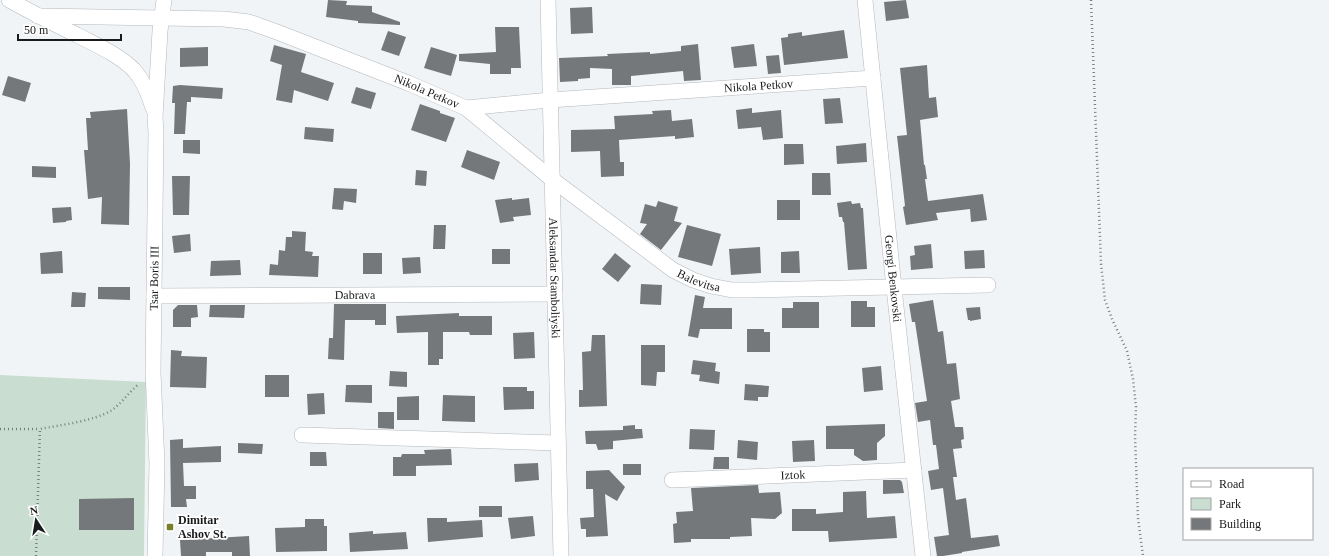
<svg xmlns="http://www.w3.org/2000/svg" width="1329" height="556" viewBox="0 0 1329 556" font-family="Georgia,serif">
  <rect width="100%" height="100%" fill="#f0f4f7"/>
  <!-- green -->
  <path fill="#c9ded0" d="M 0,375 L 146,382 L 144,556 L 0,556 Z"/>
  <!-- building -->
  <path fill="#75787b" d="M 328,0 L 347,1 L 346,5 L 372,6 L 372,12 L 400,22 L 400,25 L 358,23 L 358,21 L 326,17 Z
    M 906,0 L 909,18 L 886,21 L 884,2 Z
    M 592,7 L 593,33 L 571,34 L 570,8 Z
    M 495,27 L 519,27 L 521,68 L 511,68 L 511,74 L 490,74 L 490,64 L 459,61 L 459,54 L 496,52 Z
    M 844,30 L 848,58 L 784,65 L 781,38 L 788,37 L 788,34 L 802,32 L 802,36 Z
    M 388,31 L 406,37 L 399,56 L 381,50 Z
    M 698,44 L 701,80 L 684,81 L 683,71 L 631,76 L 631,85 L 612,85 L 612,69 L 590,68 L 590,78 L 578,79 L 578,81 L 560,82 L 559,58 L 608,56 L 607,54 L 650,52 L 650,54 L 681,51 L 681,46 Z
    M 754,44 L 757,66 L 734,68 L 731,47 Z
    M 274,45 L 306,54 L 301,72 L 334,83 L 328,101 L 294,90 L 292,103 L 276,100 L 282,65 L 270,61 Z
    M 208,47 L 208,66 L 180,67 L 180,48 Z
    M 431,47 L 457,55 L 451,76 L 424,68 Z
    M 779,55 L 781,73 L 768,74 L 766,56 Z
    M 927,65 L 929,98 L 936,97 L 938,117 L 920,120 L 924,165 L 925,165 L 927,179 L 925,179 L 928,201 L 983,194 L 987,220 L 971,222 L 970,209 L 936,213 L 938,220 L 906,225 L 903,207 L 905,206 L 897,136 L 907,135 L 900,68 Z
    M 8,76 L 31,83 L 25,102 L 2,95 Z
    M 180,85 L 223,88 L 222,99 L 191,97 L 191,102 L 187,102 L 185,134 L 174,134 L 175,103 L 172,103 L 173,86 Z
    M 356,87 L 376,93 L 371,109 L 351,103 Z
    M 840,98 L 843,123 L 825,124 L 823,99 Z
    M 420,104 L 440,111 L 440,113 L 455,118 L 446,142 L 411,130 Z
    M 752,108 L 752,113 L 781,110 L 783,138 L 763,140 L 761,127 L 738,129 L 736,110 Z
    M 127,109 L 130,164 L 129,225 L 101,224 L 102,197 L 88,199 L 84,150 L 88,150 L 86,118 L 91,118 L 90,112 Z
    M 671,110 L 672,121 L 692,119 L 694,137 L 675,139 L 675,136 L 619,140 L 620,162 L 624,162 L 624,176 L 601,177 L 600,151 L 571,152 L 571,130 L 615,129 L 614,116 L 653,114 L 652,111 Z
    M 305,127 L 334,129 L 333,142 L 304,139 Z
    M 183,140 L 200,140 L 200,154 L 183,153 Z
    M 866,143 L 867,162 L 837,164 L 836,146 Z
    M 784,144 L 803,144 L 804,164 L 784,165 Z
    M 467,150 L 500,162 L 494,180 L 461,167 Z
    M 32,166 L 56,167 L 56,178 L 32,177 Z
    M 416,170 L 427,171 L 426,186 L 415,185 Z
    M 812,173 L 830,173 L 831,195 L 812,195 Z
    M 172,176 L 190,176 L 189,215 L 173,215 Z
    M 334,188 L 357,189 L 356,203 L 344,201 L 343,210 L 332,209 Z
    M 512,198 L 512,200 L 529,198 L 531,215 L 513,217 L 514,221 L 500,223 L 495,200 Z
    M 777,200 L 800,200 L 800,220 L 777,220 Z
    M 658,201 L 678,207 L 674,221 L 682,223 L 661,250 L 640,234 L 647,224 L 640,223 L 645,204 L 656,207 Z
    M 851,201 L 852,204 L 860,203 L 861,208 L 863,208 L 867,269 L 848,270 L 844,222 L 843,222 L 842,217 L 839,217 L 837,203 Z
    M 71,207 L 72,220 L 66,221 L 66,222 L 53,223 L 52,208 Z
    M 434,225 L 446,225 L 445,249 L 433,249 Z
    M 687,225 L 721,234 L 712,266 L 678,257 Z
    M 292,231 L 306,232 L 305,251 L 313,252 L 312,256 L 319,256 L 318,277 L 269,275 L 270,264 L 278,265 L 279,250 L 285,251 L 286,237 L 292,237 Z
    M 190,234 L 191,251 L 174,253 L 172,236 Z
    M 931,244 L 933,268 L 911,270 L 910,256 L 915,255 L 914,246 Z
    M 760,247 L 761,273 L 731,275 L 729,249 Z
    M 492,249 L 510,249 L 510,264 L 492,264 Z
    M 984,250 L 985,268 L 965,269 L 964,251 Z
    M 62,251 L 63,273 L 41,274 L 40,253 Z
    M 799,251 L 800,273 L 781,273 L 781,252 Z
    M 363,253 L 382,253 L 382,274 L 363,274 Z
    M 615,253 L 631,266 L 618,282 L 602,269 Z
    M 420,257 L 421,273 L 403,274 L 402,258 Z
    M 240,260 L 241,275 L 210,276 L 211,261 Z
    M 641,284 L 662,285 L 661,305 L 640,304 Z
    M 98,287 L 130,287 L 130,300 L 98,299 Z
    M 72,292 L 86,293 L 85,307 L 71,307 Z
    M 695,295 L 705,297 L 703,308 L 732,308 L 732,329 L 700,329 L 698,338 L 688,336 Z
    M 933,300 L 938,332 L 943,331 L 947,364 L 956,363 L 960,399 L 951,401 L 955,427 L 963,427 L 964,439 L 961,440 L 962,448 L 953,449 L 957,477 L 953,477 L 956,500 L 966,498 L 971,538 L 998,535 L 1000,546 L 962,552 L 962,553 L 943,556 L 937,556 L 934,537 L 949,535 L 943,488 L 931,490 L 928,471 L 939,469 L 936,445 L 933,445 L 930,420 L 918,422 L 915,403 L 927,401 L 915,322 L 912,322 L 909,304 Z
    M 851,301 L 867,301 L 867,307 L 875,307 L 875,327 L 851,327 Z
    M 793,302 L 819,302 L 819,328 L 782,328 L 782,308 L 793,308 Z
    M 334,304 L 386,304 L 386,325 L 375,325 L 375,320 L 345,320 L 344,360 L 328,359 L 329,338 L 333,338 Z
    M 178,305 L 197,305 L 198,317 L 191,318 L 191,327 L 173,327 L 173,310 Z
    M 210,305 L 245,305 L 244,318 L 209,317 Z
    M 980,307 L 981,319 L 970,321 L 970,320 L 968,320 L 966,308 Z
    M 459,313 L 459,316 L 492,316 L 492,335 L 470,335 L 469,332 L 443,332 L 443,359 L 439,359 L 439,365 L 428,365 L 428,332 L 397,333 L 396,316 Z
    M 747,329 L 764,329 L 764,332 L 770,332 L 770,352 L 747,352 Z
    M 534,332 L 535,358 L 514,359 L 513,333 Z
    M 592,335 L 605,335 L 607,406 L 579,407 L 579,390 L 583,390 L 582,352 L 591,351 Z
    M 641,345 L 665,345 L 665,372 L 657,372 L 656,386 L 641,385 Z
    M 171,350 L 182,351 L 181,356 L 207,357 L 206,388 L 170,387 Z
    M 693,360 L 716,363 L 715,371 L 720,372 L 719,384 L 699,381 L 700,375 L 691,374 Z
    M 881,366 L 883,390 L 864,392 L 862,368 Z
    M 390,371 L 407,372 L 407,387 L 389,386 Z
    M 265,375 L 289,375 L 289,397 L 265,397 Z
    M 745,384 L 769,386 L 768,397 L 758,397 L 758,401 L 744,400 Z
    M 346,385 L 372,385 L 372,403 L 345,402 Z
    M 503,387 L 527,387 L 527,391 L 534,391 L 534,409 L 504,410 Z
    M 324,393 L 325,414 L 308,415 L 307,394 Z
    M 443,395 L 475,396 L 475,422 L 442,421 Z
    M 419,396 L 419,420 L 397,420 L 397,397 Z
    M 378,412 L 394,412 L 394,429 L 378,428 Z
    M 885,424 L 885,436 L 877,443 L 877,460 L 863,461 L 854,455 L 854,449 L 826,449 L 826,426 Z
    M 635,425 L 635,429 L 642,429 L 643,438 L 613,441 L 613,449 L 598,450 L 596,444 L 586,444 L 585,431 L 623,430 L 623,426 Z
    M 690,429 L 715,430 L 714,450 L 689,449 Z
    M 183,439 L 183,448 L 221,446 L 221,462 L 183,463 L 184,486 L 196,486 L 196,499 L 186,499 L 187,507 L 171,507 L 170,440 Z
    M 738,440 L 758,442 L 757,460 L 737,458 Z
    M 814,440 L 815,461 L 793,462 L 792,441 Z
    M 238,443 L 263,444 L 262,454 L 238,453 Z
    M 451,449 L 452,465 L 416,466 L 416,476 L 393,476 L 393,457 L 401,457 L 402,454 L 425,454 L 424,450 Z
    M 310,452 L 326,452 L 327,466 L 310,466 Z
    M 714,457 L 729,457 L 729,469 L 713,469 Z
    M 538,463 L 539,480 L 515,482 L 514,464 Z
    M 623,464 L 641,464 L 641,475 L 623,475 Z
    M 609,470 L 625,487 L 617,501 L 605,494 L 608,536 L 586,537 L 586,529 L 581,529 L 580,518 L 594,517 L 593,489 L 586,489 L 586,471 Z
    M 883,480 L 900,480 L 902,482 L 904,493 L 883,494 Z
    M 758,485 L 759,493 L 780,492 L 782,513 L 775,519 L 751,518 L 752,536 L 730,537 L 730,539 L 691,539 L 691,542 L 674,543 L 673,524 L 677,523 L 676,512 L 693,511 L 691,488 Z
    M 866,491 L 867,518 L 895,516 L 897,538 L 829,542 L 828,531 L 792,531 L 792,509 L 816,509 L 816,514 L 843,512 L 843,492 Z
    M 134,498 L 134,530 L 79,530 L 79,499 Z
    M 479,506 L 502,506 L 502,517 L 479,517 Z
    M 533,516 L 535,536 L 511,539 L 508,518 Z
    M 427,518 L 447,518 L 447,522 L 482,520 L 483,537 L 428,542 Z
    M 305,519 L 324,519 L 324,526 L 327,526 L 327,551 L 276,552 L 275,528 L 305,527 Z
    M 373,531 L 373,534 L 406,532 L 408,549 L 350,552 L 349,533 Z
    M 249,536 L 250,556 L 232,556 L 232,552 L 206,552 L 206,556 L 181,556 L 180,540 Z"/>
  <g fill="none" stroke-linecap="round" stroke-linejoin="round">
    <defs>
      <g id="street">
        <path d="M 9,0 C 31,12 54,24 77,35 C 96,45 118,54 134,70 C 143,80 149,95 153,108"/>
        <path id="s1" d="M 548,0 L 561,556"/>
        <path id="s2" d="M 865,0 L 894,288 L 923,556"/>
        <path id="s3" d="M 38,16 L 224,19 L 249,22 L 277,32 L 408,83 L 466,108 L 550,100 L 873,78"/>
        <path id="s4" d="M 466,108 L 553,180 L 673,270 L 693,280 L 711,286 L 732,290 L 754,290 L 988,285"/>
        <path id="s5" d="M 154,296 L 555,294"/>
        <path d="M 302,435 L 558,443"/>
        <path id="s6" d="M 672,480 L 914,470"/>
        <path id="s7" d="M 155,556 L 157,464 L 153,372 L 156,132 L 155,117 L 160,31 L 164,0"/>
      </g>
    </defs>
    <!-- street casing -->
    <use href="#street" stroke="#b5b8bc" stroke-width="16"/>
    <!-- path -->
    <path stroke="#7c7f80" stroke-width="2.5" stroke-dasharray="1 3" stroke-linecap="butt" d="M 1091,0 L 1101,264 L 1105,300 L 1112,319 L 1127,351 L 1133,379 L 1136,407 L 1135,436 L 1138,518 L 1143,556
      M 0,429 L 40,429
      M 36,556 L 40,429 C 60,425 95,421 112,410 C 122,403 129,392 139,384"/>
    <!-- street -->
    <use href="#street" stroke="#fff" stroke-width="15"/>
  </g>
  <!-- markers -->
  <rect fill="#797f29" stroke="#fff" stroke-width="1.5" x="166" y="523" width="8" height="8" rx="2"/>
  <g text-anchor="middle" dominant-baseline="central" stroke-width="3.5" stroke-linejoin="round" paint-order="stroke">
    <!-- street labels -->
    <g font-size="12" fill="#191a1b" stroke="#fff">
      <text stroke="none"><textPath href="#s3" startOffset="738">Nikola Petkov</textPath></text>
      <text stroke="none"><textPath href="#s3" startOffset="402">Nikola Petkov</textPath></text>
      <text stroke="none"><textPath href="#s7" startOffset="278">Tsar Boris III</textPath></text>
      <text stroke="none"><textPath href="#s1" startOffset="278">Aleksandar Stamboliyski</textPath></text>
      <text stroke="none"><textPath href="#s2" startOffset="280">Georgi Benkovski</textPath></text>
      <text stroke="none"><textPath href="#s4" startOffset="291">Balevitsa</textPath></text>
      <text stroke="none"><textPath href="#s5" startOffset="201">Dabrava</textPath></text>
      <text stroke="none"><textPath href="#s6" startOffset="121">Iztok</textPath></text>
    </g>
    <!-- poi labels -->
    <g font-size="12" font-weight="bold" fill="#191a1b" stroke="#fff" text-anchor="start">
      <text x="178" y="520">Dimitar<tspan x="178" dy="14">Ashov St.</tspan></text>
    </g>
  </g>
  <!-- legend -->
  <rect x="1183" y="468" width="130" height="72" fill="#ffffff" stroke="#a3a3a4"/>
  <rect x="1191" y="481" width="20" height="6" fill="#ffffff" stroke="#a3a3a4"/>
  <text x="1219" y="488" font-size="12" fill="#191a1b">Road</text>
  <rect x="1191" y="498" width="20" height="12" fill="#c9ded0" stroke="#a3a3a4"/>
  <text x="1219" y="508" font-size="12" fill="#191a1b">Park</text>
  <rect x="1191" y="518" width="20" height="12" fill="#75787b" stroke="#a3a3a4"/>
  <text x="1219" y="528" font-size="12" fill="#191a1b">Building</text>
  <!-- north arrow -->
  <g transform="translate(36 520) rotate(348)" stroke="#ffffff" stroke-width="3" paint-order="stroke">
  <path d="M0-3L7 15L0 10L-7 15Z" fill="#191a1b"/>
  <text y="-6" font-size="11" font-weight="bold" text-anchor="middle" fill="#191a1b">N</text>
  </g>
  <!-- scale -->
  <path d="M18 34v6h103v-6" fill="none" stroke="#191a1b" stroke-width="2"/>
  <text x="24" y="34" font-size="12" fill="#191a1b" stroke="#ffffff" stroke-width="3" paint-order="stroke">50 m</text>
</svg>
